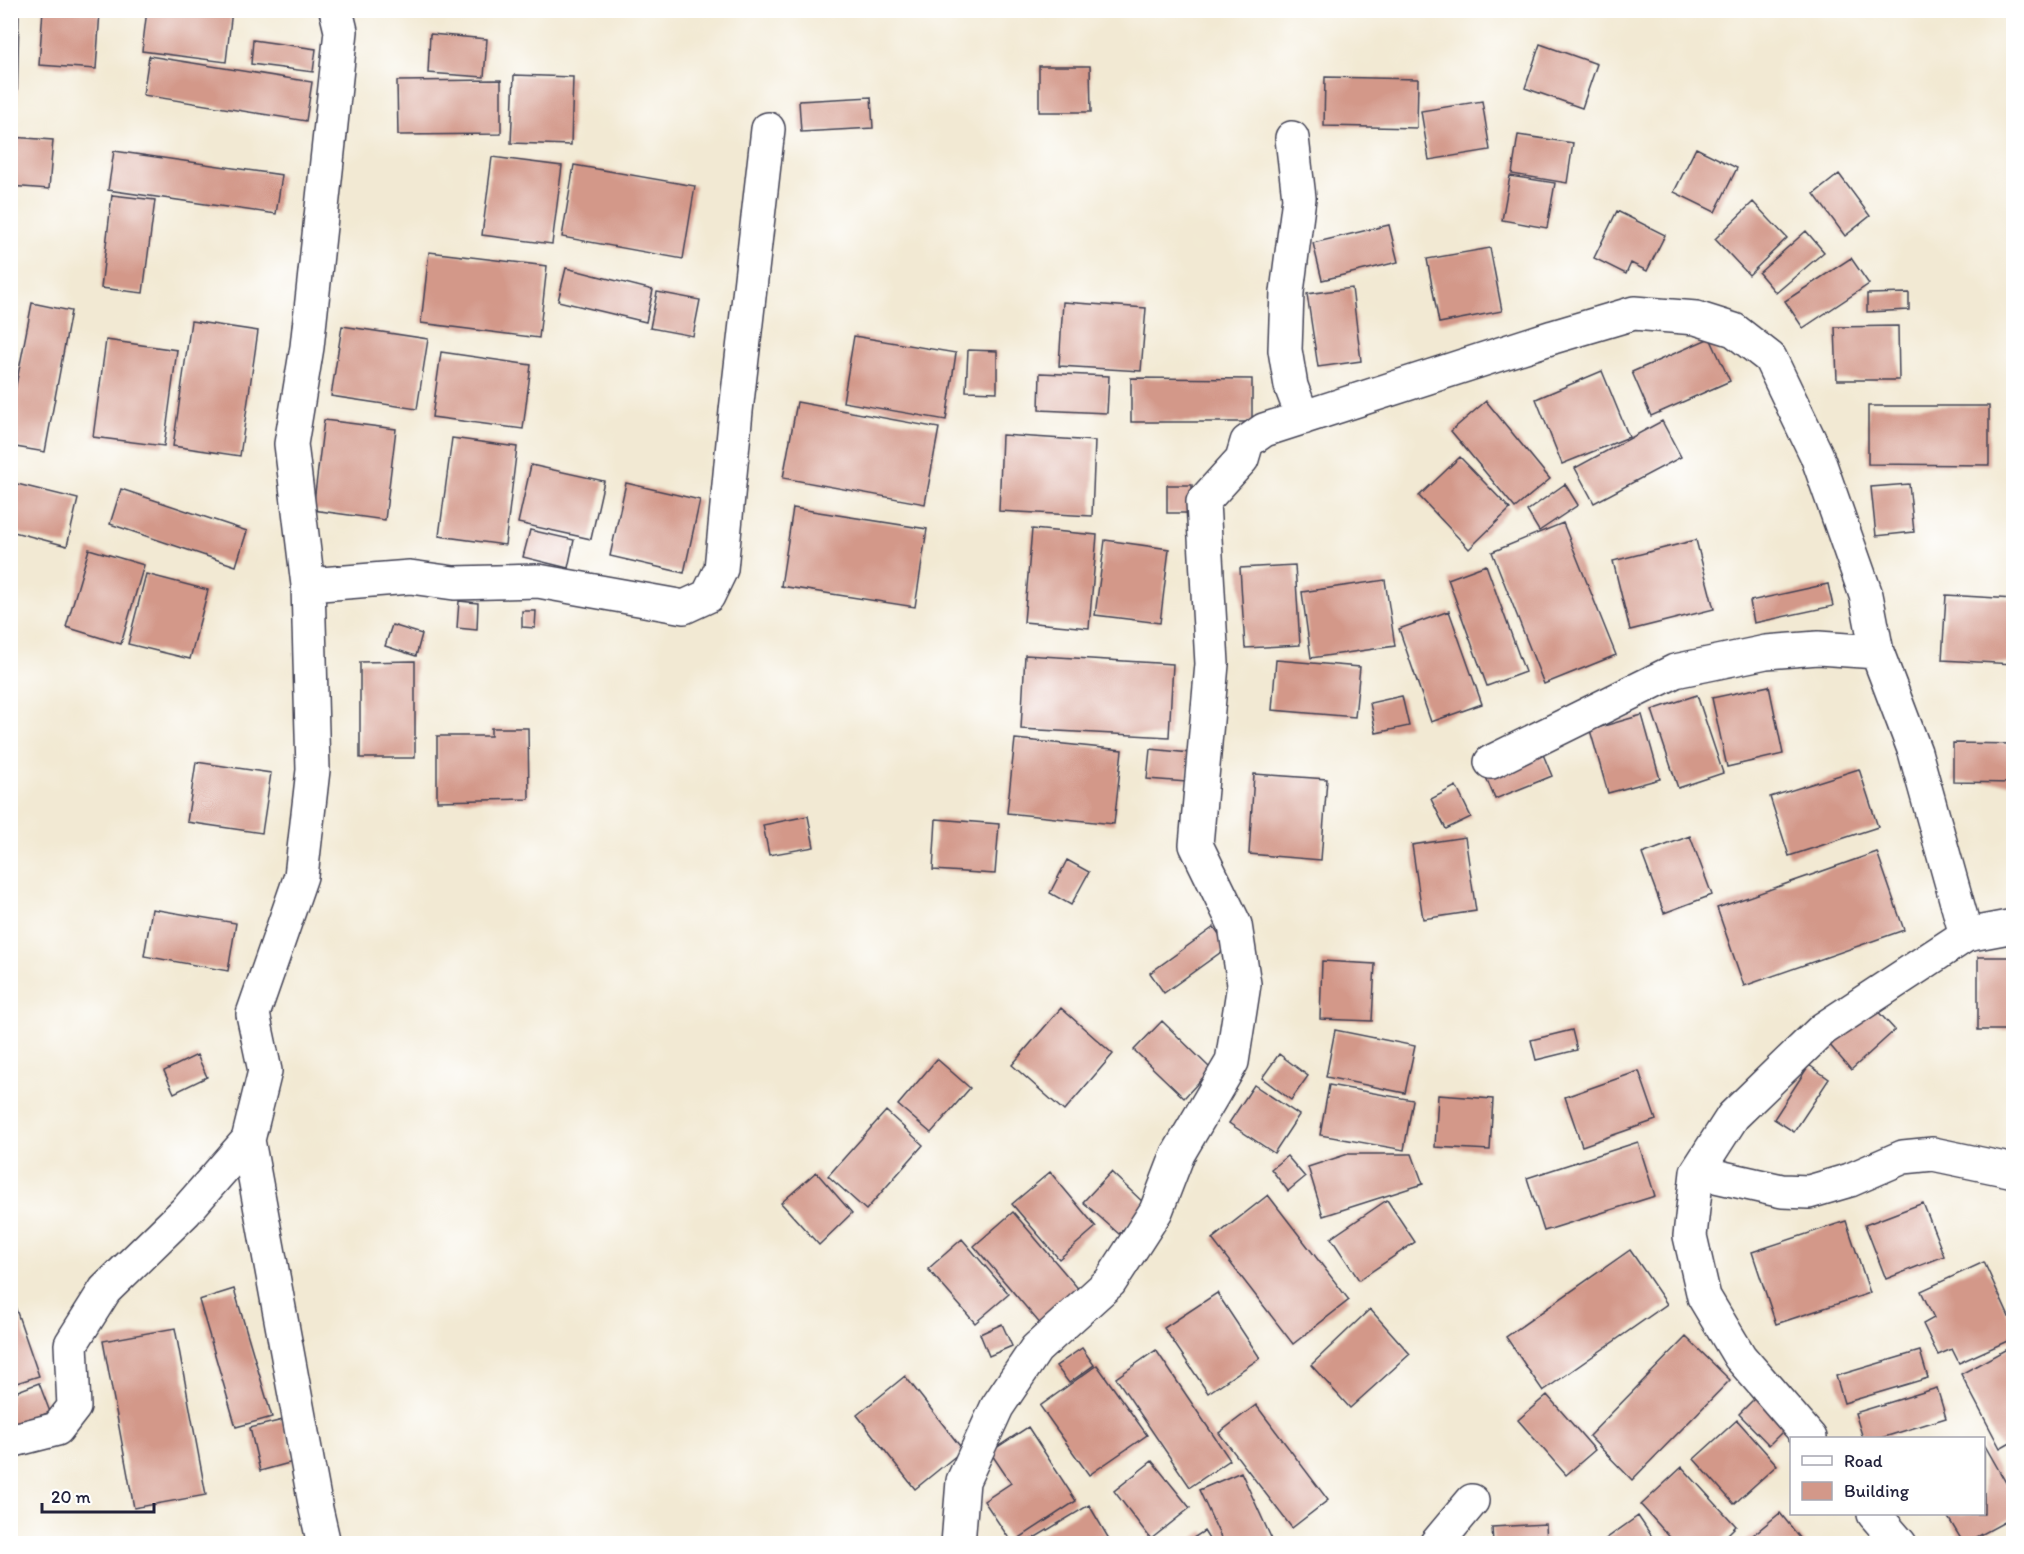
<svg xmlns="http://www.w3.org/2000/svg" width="2024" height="1554" viewBox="0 0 2024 1554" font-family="Itim,sans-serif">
  <rect width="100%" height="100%" fill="#fff"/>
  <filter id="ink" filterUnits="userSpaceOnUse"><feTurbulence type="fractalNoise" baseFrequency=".0167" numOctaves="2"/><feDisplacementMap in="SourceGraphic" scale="12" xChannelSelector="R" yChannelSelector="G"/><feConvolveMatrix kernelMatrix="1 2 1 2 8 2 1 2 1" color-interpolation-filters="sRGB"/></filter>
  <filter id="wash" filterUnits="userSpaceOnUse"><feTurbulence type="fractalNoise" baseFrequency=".008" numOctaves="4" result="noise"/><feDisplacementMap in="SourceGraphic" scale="24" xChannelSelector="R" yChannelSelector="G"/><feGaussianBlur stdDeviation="1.35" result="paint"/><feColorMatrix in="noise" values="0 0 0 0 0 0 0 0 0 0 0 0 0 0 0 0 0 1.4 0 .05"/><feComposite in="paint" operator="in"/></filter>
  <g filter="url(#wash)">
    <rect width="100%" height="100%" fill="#f2e9d3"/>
    <g id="blocks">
      <!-- building -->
      <path fill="#d39889" d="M 43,10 L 100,11 L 96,69 L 39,65 Z
        M 147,10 L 232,10 L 226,62 L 142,51 Z
        M 10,15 L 19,16 L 17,103 L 10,103 Z
        M 430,34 L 487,39 L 484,77 L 428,73 Z
        M 253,40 L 316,49 L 313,72 L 251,64 Z
        M 1540,44 L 1597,64 L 1582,108 L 1525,88 Z
        M 149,56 L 312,82 L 306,121 L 143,95 Z
        M 1039,66 L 1090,66 L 1091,112 L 1039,112 Z
        M 514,75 L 573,77 L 571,145 L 511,143 Z
        M 1325,77 L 1418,79 L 1417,128 L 1324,126 Z
        M 501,80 L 501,134 L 398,135 L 397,81 Z
        M 871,97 L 873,128 L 801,132 L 799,101 Z
        M 1482,101 L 1490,150 L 1429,160 L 1421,111 Z
        M 1518,135 L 1573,143 L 1567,183 L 1512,174 Z
        M 11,137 L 53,140 L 49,189 L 10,186 Z
        M 1696,148 L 1737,168 L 1715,212 L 1674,192 Z
        M 114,151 L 282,175 L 276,214 L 108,190 Z
        M 492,157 L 562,166 L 552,244 L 482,235 Z
        M 574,165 L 695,186 L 683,259 L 562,237 Z
        M 1839,174 L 1870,216 L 1845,236 L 1814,194 Z
        M 1510,176 L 1555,183 L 1547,228 L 1502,220 Z
        M 112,195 L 155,200 L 143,293 L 101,288 Z
        M 1753,202 L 1787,238 L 1749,275 L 1715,239 Z
        M 1617,211 L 1665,235 L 1647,271 L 1631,263 L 1626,274 L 1594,258 Z
        M 1389,225 L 1398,262 L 1322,280 L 1313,243 Z
        M 1806,231 L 1824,252 L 1776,293 L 1759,273 Z
        M 1490,248 L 1502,311 L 1439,323 L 1427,259 Z
        M 429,252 L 547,266 L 539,338 L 421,323 Z
        M 1851,258 L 1869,284 L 1803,328 L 1785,301 Z
        M 566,268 L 653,290 L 646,322 L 558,301 Z
        M 1352,288 L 1361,361 L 1318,367 L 1307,294 Z
        M 657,292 L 700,300 L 693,336 L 650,328 Z
        M 1909,293 L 1909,310 L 1867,312 L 1867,294 Z
        M 1063,302 L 1146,308 L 1141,371 L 1059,366 Z
        M 32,303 L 71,311 L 45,452 L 10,446 L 10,416 Z
        M 191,321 L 258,331 L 240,456 L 173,446 Z
        M 342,326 L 428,339 L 417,409 L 331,396 Z
        M 1898,326 L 1899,380 L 1837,380 L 1835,327 Z
        M 854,336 L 956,353 L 946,420 L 843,402 Z
        M 1710,338 L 1730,381 L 1651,416 L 1632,372 Z
        M 106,340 L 177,350 L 164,446 L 93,437 Z
        M 968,350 L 997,351 L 997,392 L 966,391 Z
        M 441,352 L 531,365 L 523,429 L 432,417 Z
        M 1602,371 L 1629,437 L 1562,464 L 1536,399 Z
        M 1040,373 L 1109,376 L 1107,413 L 1039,410 Z
        M 1131,378 L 1252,379 L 1252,422 L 1131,422 Z
        M 1486,401 L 1550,479 L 1515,508 L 1451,431 Z
        M 797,402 L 939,428 L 925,504 L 783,478 Z
        M 1868,406 L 1989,406 L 1989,465 L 1868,464 Z
        M 324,420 L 396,429 L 385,520 L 313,510 Z
        M 1662,421 L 1681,457 L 1594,503 L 1575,468 Z
        M 1002,435 L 1095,441 L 1092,516 L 999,511 Z
        M 452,438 L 517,447 L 505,545 L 439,536 Z
        M 1460,457 L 1510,509 L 1469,549 L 1419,496 Z
        M 531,465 L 604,481 L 591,539 L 518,523 Z
        M 13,483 L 78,499 L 67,546 L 10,531 L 10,492 Z
        M 626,483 L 700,500 L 684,573 L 610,556 Z
        M 1565,484 L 1578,505 L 1539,531 L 1527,511 Z
        M 1909,484 L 1914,532 L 1876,536 L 1871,487 Z
        M 1167,485 L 1192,485 L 1192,513 L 1167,513 Z
        M 121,489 L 247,531 L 236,566 L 110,524 Z
        M 793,508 L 927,529 L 915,607 L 781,586 Z
        M 1563,523 L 1616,655 L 1544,684 L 1492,552 Z
        M 1032,529 L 1097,535 L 1089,628 L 1024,622 Z
        M 530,530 L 574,540 L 568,568 L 523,557 Z
        M 1105,540 L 1169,549 L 1160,623 L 1095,615 Z
        M 1696,540 L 1714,609 L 1630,630 L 1613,561 Z
        M 89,549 L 144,565 L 121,644 L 66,627 Z
        M 1295,565 L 1300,645 L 1245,648 L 1240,568 Z
        M 1486,565 L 1525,672 L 1487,686 L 1448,579 Z
        M 146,574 L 208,590 L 190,659 L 128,644 Z
        M 1385,580 L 1395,646 L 1311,658 L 1302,592 Z
        M 1828,584 L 1833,606 L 1754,623 L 1750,601 Z
        M 1946,595 L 2014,599 L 2014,664 L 1942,660 Z
        M 459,601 L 478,603 L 477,630 L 457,628 Z
        M 522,611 L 536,611 L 535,628 L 522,627 Z
        M 1449,611 L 1482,704 L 1431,722 L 1399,629 Z
        M 392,625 L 422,634 L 416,656 L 385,646 Z
        M 1025,655 L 1173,664 L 1169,737 L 1021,729 Z
        M 1276,660 L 1360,667 L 1355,717 L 1272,710 Z
        M 415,661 L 415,758 L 360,758 L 360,662 Z
        M 1769,686 L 1783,754 L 1727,767 L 1712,698 Z
        M 1697,695 L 1723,773 L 1678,788 L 1652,710 Z
        M 1402,696 L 1409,726 L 1376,733 L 1370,703 Z
        M 1642,715 L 1660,779 L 1608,793 L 1590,730 Z
        M 491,728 L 528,728 L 529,799 L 437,801 L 437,736 L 491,736 Z
        M 1015,739 L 1122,750 L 1114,824 L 1007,813 Z
        M 1953,743 L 2014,744 L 2014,783 L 1953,782 Z
        M 1540,747 L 1552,776 L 1495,799 L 1483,770 Z
        M 1150,749 L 1190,753 L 1187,782 L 1147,779 Z
        M 196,762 L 271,773 L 262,833 L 187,822 Z
        M 1859,769 L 1878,827 L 1789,856 L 1770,797 Z
        M 1254,774 L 1327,779 L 1321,860 L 1249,854 Z
        M 1456,786 L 1471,817 L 1446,829 L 1431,799 Z
        M 808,816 L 814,847 L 769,855 L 763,825 Z
        M 936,819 L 999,824 L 995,874 L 933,870 Z
        M 1690,836 L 1712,895 L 1664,913 L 1642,854 Z
        M 1465,837 L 1476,911 L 1423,919 L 1412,845 Z
        M 1877,852 L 1904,930 L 1744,986 L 1717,908 Z
        M 1067,860 L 1089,872 L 1071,905 L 1050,893 Z
        M 152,909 L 236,923 L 228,971 L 144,956 Z
        M 1214,927 L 1228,947 L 1164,993 L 1150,973 Z
        M 1978,957 L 2014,957 L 2014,1030 L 1978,1030 Z
        M 1322,961 L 1375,964 L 1372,1021 L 1320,1019 Z
        M 1872,1005 L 1895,1030 L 1851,1070 L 1829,1044 Z
        M 1061,1008 L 1113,1054 L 1064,1111 L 1012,1065 Z
        M 1162,1021 L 1211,1069 L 1184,1098 L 1134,1050 Z
        M 1335,1030 L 1415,1046 L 1405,1093 L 1326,1077 Z
        M 1572,1030 L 1577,1050 L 1536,1060 L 1531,1040 Z
        M 1279,1054 L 1308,1076 L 1291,1100 L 1262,1078 Z
        M 197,1055 L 207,1077 L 174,1093 L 164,1071 Z
        M 937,1059 L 970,1088 L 931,1133 L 898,1105 Z
        M 1809,1065 L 1829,1079 L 1794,1132 L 1774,1119 Z
        M 1639,1071 L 1656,1120 L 1582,1146 L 1565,1097 Z
        M 1254,1085 L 1299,1115 L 1274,1153 L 1229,1123 Z
        M 1329,1085 L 1413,1100 L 1404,1150 L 1320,1135 Z
        M 1438,1095 L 1493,1099 L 1490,1150 L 1435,1147 Z
        M 886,1111 L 923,1145 L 866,1210 L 828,1176 Z
        M 1638,1142 L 1655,1196 L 1544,1231 L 1527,1178 Z
        M 1348,1154 L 1412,1154 L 1423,1184 L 1323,1216 L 1308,1167 Z
        M 1287,1156 L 1305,1177 L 1288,1191 L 1271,1169 Z
        M 816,1172 L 852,1213 L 819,1245 L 781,1203 Z
        M 1050,1172 L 1096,1227 L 1059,1259 L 1012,1204 Z
        M 1111,1172 L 1146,1205 L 1119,1234 L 1083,1202 Z
        M 1268,1195 L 1349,1300 L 1293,1344 L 1212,1239 Z
        M 1387,1200 L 1415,1242 L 1359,1280 L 1331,1238 Z
        M 1923,1203 L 1944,1256 L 1886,1279 L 1865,1225 Z
        M 1013,1212 L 1081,1292 L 1042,1326 L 974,1246 Z
        M 1846,1221 L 1870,1293 L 1776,1324 L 1752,1252 Z
        M 962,1239 L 1009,1294 L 975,1323 L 928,1269 Z
        M 1630,1250 L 1667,1304 L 1543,1391 L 1506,1337 Z
        M 1984,1262 L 2014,1328 L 2014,1338 L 1959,1363 L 1952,1349 L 1938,1355 L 1923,1324 L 1934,1318 L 1921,1291 Z
        M 234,1289 L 272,1417 L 236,1427 L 199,1300 Z
        M 10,1292 L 39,1376 L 10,1385 Z
        M 1217,1293 L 1260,1358 L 1208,1393 L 1164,1328 Z
        M 1370,1309 L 1410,1354 L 1350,1408 L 1311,1365 Z
        M 1002,1324 L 1012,1346 L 989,1356 L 980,1334 Z
        M 175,1328 L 206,1495 L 134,1508 L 103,1341 Z
        M 1686,1337 L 1730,1380 L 1632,1480 L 1589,1436 Z
        M 2014,1345 L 2014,1440 L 2000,1448 L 1961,1374 Z
        M 1082,1348 L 1094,1365 L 1069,1383 L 1056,1366 Z
        M 1156,1350 L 1230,1460 L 1190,1487 L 1116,1378 Z
        M 1920,1351 L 1928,1378 L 1844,1403 L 1836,1376 Z
        M 1097,1365 L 1147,1435 L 1089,1475 L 1040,1406 Z
        M 905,1376 L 963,1450 L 915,1489 L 857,1415 Z
        M 39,1383 L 50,1412 L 10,1428 L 10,1394 Z
        M 1937,1388 L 1946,1418 L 1881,1438 L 1863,1438 L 1855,1413 Z
        M 1759,1394 L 1790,1424 L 1769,1445 L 1739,1414 Z
        M 1547,1395 L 1595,1450 L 1566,1475 L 1518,1420 Z
        M 1256,1405 L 1328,1500 L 1292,1528 L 1219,1433 Z
        M 283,1420 L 293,1462 L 260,1471 L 250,1428 Z
        M 1737,1420 L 1777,1465 L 1734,1504 L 1694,1459 Z
        M 1028,1427 L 1076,1501 L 1012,1543 L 984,1501 L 1011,1483 L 990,1452 Z
        M 1984,1444 L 2014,1497 L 2014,1517 L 1964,1544 L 1946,1514 L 1984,1514 Z
        M 1152,1461 L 1190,1508 L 1151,1539 L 1114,1491 Z
        M 1682,1467 L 1736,1526 L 1718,1544 L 1676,1544 L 1641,1505 Z
        M 1241,1472 L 1274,1544 L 1224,1544 L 1199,1490 Z
        M 1089,1505 L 1112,1544 L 1024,1544 Z
        M 1780,1513 L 1805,1544 L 1742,1544 Z
        M 1638,1516 L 1657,1544 L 1605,1544 L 1603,1541 Z
        M 1546,1524 L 1547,1544 L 1493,1544 L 1492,1527 Z
        M 1204,1531 L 1212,1544 L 1184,1544 Z"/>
    </g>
  </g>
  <g filter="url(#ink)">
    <use href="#blocks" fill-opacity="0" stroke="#414052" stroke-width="1.5"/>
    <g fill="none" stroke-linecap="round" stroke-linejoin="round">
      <defs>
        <path id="minor" d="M 1292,138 L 1299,198 L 1287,292 L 1285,350 L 1291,386 L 1303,418
          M 308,585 L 410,577 L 454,583 L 538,581 L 684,607 L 708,596 L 721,569 L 736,411 L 768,129
          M 1491,762 L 1675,671 L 1766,652 L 1818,648 L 1877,652
          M 1697,1172 L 1782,1191 L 1809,1192 L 1850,1180 L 1903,1157 L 1933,1154 L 2014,1171
          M 1810,1438 L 1740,1357 L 1704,1297 L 1690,1236 L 1697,1172 L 1733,1116 L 1823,1029 L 1966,935 L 2014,926
          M 10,1441 L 57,1429 L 74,1407 L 71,1344 L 105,1290 L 186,1211 L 248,1140
          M 1874,1514 L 1900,1544
          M 324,1544 L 316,1509 L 248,1140 L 265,1071 L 253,1014 L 301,876 L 313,770 L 308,585 L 291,444 L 307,347 L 341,31 L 336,10
          M 958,1544 L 963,1481 L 997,1407 L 1036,1349 L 1110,1282 L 1156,1211 L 1178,1154 L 1232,1062 L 1244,984 L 1235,925 L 1196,845 L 1212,664 L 1203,502 L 1242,459 L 1247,442 L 1264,430 L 1553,337 L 1634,313 L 1696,318 L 1734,330 L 1770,358 L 1817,456 L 1866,595 L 1877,652 L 1915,752 L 1966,935
          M 1436,1544 L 1472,1501"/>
      </defs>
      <!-- minor casing -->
      <use href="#minor" stroke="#414052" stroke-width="36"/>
      <!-- minor -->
      <use href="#minor" stroke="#fff" stroke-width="33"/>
    </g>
  </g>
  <!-- margin -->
  <rect width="2024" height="1554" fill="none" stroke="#fff" stroke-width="36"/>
  <!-- legend -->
  <rect x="1790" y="1437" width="195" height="78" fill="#ffffff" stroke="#a7a7b1" stroke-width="1.5"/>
  <rect x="1802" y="1456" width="30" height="9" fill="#ffffff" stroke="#a7a7b1" stroke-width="1.5"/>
  <text x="1844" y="1467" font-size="18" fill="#22223b">Road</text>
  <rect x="1802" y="1482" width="30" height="18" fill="#d39889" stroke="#a7a7b1" stroke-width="1.5"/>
  <text x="1844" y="1497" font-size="18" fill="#22223b">Building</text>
  <!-- scale -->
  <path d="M42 1503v9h112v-9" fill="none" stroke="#22223b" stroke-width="3"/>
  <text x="51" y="1503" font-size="18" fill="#22223b" stroke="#ffffff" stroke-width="4.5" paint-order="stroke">20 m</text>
</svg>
